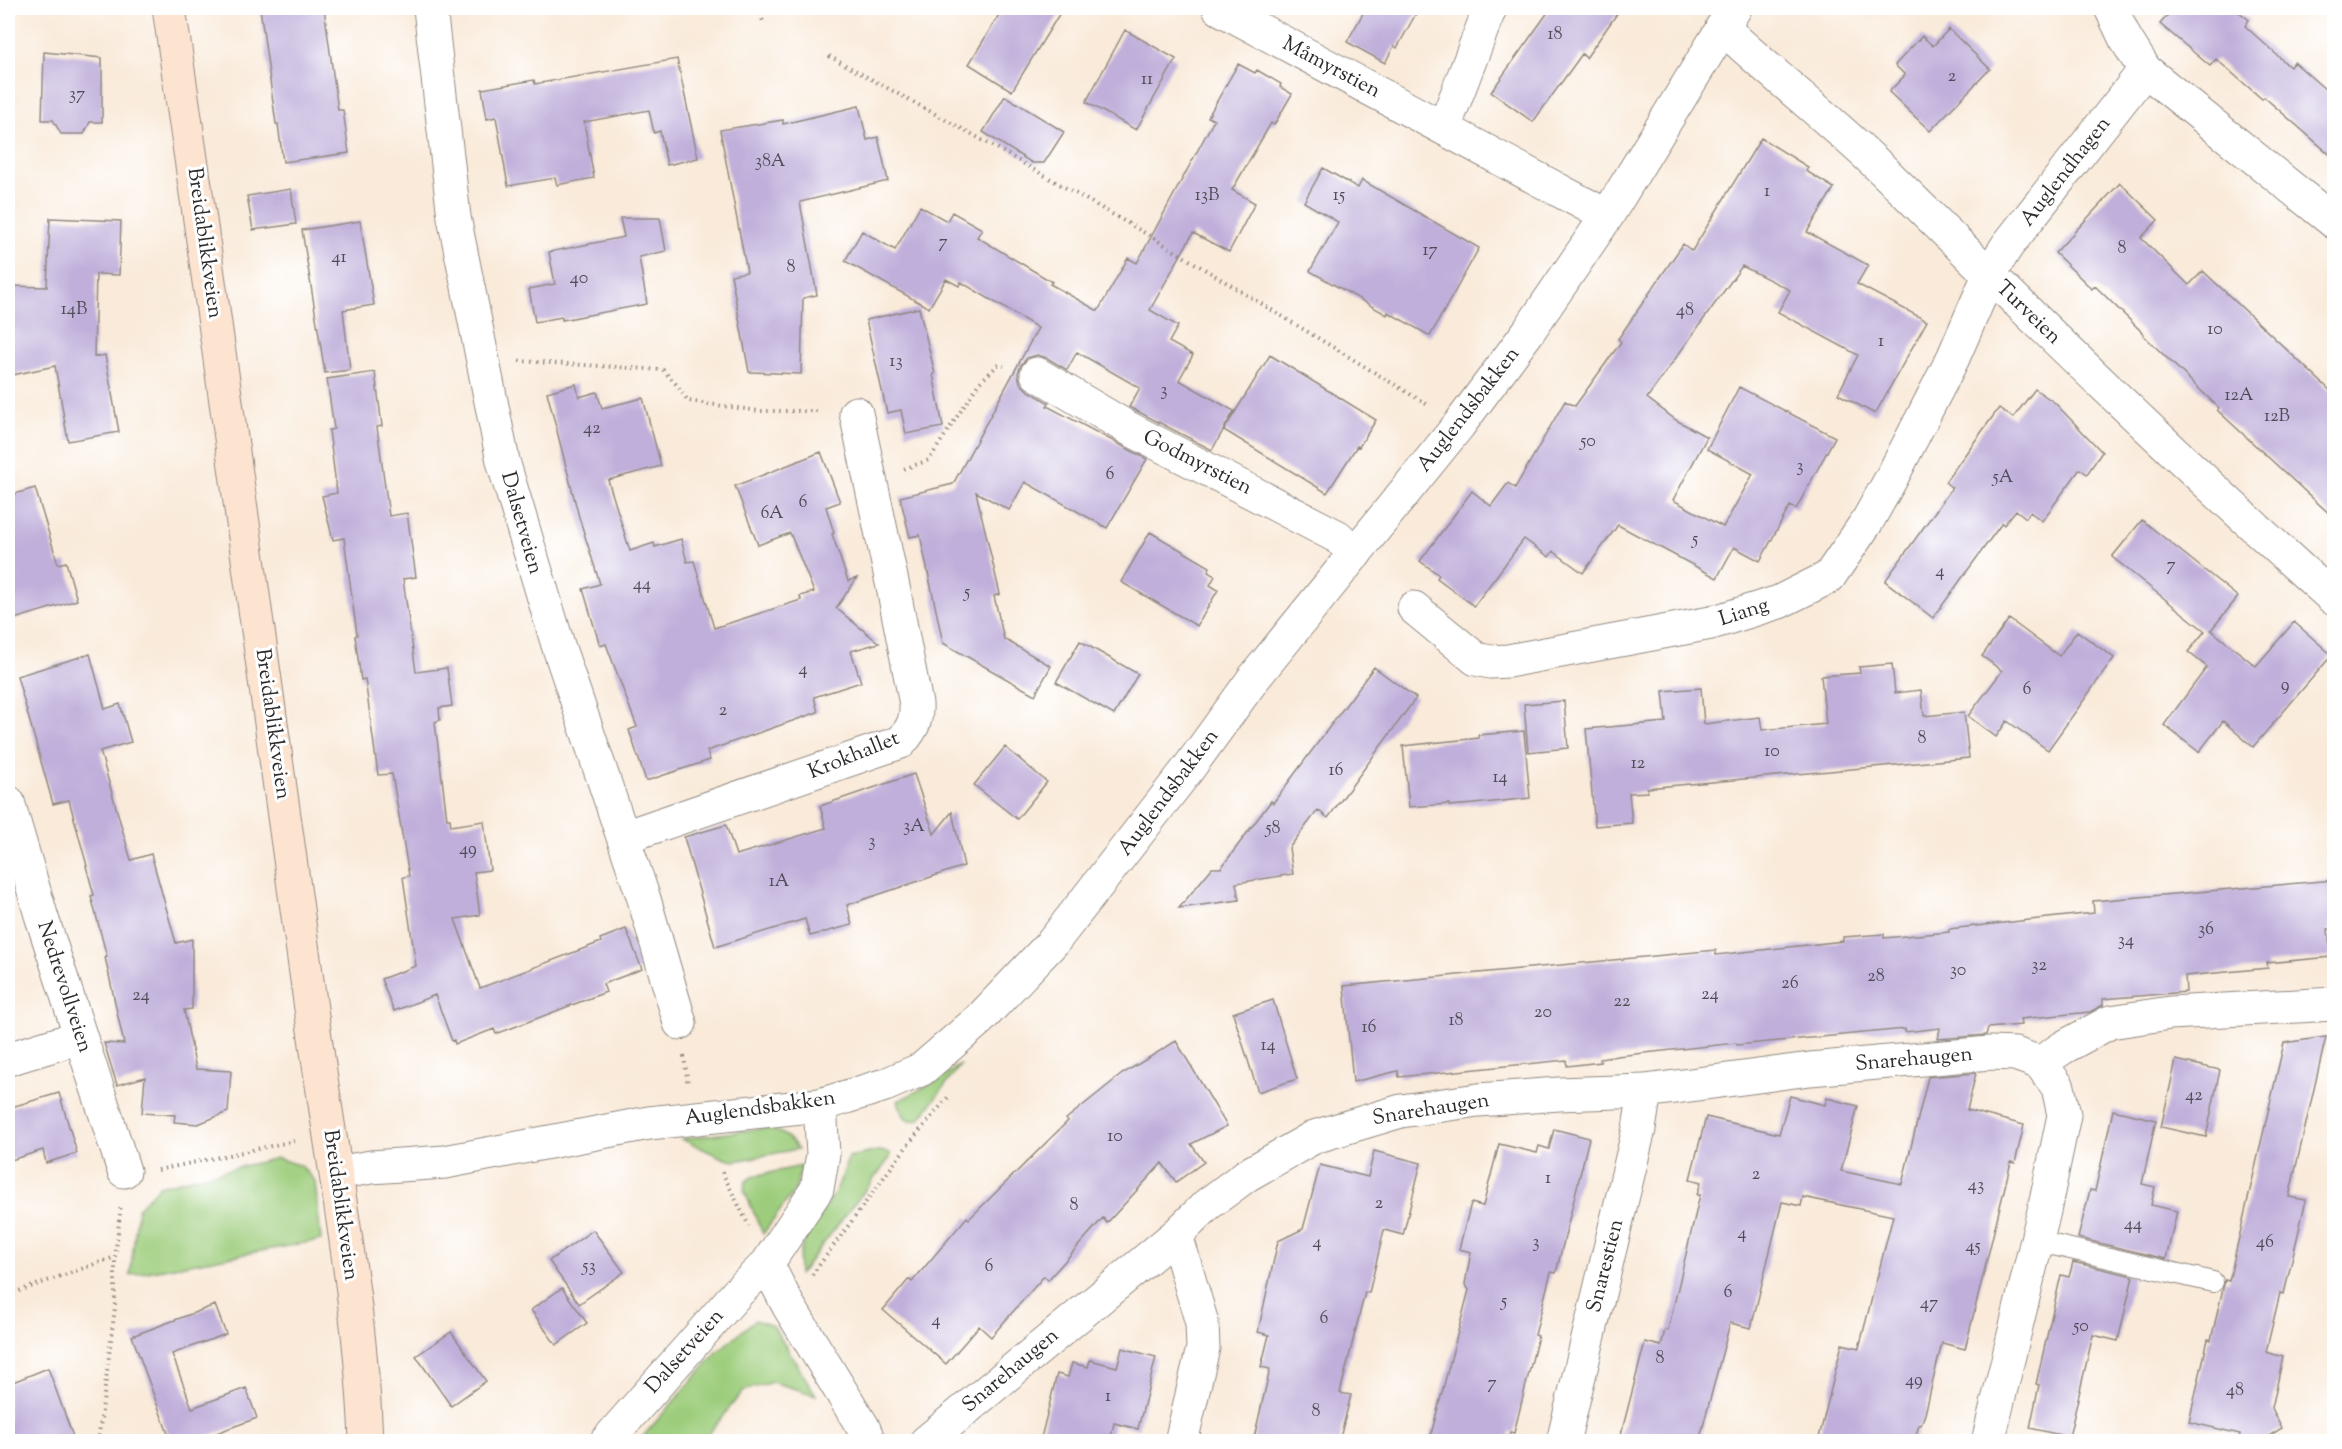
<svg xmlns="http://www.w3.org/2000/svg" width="2342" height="1449" viewBox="0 0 2342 1449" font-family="'Sorts Mill Goudy',serif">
  <rect width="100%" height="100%" fill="#fff"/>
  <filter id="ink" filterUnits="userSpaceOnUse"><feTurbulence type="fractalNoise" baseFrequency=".0167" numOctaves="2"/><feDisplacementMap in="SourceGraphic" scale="12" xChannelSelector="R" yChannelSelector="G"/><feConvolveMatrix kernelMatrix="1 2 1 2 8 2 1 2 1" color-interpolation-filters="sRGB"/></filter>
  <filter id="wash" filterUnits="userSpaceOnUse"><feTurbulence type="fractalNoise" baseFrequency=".008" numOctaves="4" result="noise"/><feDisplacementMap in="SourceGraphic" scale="24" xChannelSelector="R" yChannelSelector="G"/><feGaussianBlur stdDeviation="1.35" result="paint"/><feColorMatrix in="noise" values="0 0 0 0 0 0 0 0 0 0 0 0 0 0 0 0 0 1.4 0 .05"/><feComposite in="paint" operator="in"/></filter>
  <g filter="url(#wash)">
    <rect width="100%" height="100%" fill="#f9ead9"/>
    <!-- green -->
    <path fill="#9dcd7c" stroke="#647c54" stroke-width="1.5" d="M 961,1064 L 920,1119 C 905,1125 902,1113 898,1101 L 940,1079 Z
      M 765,1128 C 780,1131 789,1136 798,1149 L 735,1161 L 725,1159 L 681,1139 Z
      M 880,1151 L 890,1153 L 890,1158 L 799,1275 C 795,1240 820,1221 835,1192 C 841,1181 845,1169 848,1157 Z
      M 277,1158 L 301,1166 L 315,1181 L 321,1240 L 130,1275 L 138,1208 L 159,1186 Z
      M 802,1166 L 795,1190 L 763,1234 L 744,1190 L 746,1181 L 754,1176 Z
      M 755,1320 L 773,1326 L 816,1395 L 772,1382 L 743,1391 L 703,1441 L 639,1441 L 717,1352 Z"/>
    <g id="blocks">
      <!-- building -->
      <path fill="#bfafda" d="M 260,8 L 324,8 L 338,110 L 343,110 L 349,153 L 283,162 L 278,124 L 276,124 Z
        M 1003,8 L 1063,8 L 1012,91 L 969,64 Z
        M 1366,8 L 1419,8 L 1397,48 L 1394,46 L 1385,63 L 1347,42 Z
        M 1551,8 L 1621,8 L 1586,58 L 1582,54 L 1533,122 L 1491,92 Z
        M 2174,8 L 2234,8 L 2249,20 L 2245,26 L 2290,67 L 2294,62 L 2334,97 L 2334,158 L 2264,97 L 2262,99 L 2216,59 L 2210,66 L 2160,24 Z
        M 1949,29 L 1990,69 L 1930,131 L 1889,92 L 1905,75 L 1895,65 L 1922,36 L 1933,46 Z
        M 1125,30 L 1176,59 L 1136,130 L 1086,102 Z
        M 44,52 L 102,58 L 102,122 L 90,122 L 84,134 L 61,134 L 53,120 L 42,120 Z
        M 677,59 L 698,158 L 667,165 L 660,131 L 654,133 L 649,110 L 584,122 L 594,178 L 557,185 L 555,178 L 508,186 L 496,117 L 487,119 L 482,89 L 534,80 L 535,84 Z
        M 1238,64 L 1255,73 L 1257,70 L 1281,84 L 1280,87 L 1292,94 L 1274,125 L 1271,123 L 1232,190 L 1255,203 L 1229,252 L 1193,233 L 1150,310 L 1178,326 L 1169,342 L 1193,355 L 1179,380 L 1234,411 L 1212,450 L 1129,407 L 1140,388 L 1077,352 L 1067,370 L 1047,358 L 1037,355 L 1027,358 L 1021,365 L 1018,373 L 1020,383 L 1027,390 L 1049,403 L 1047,406 L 1147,459 L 1107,528 L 1025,482 L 1009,510 L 976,492 L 1000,594 L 994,596 L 1004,639 L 1051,666 L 1035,695 L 943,643 L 920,535 L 910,537 L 900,497 L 953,484 L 1038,328 L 961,282 L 959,286 L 946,279 L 929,308 L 845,261 L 862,231 L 895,250 L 920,206 L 947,221 L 952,212 L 982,229 L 977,237 L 1052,282 L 1050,284 L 1098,311 L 1128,258 L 1137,263 L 1214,120 L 1208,117 Z
        M 1005,96 L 1064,132 L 1044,163 L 1032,163 L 983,132 Z
        M 859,106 L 867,140 L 878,137 L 888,181 L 800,202 L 817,295 L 803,298 L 801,374 L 749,372 L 731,275 L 747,272 L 720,130 L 783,120 L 783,124 Z
        M 1761,138 L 1808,167 L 1806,171 L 1834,188 L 1807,232 L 1868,265 L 1857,284 L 1927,321 L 1875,414 L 1838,394 L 1858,355 L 1778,312 L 1790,290 L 1742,266 L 1647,398 L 1676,420 L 1707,437 L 1673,500 L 1723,527 L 1753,474 L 1707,449 L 1739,387 L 1835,437 L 1796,509 L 1790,506 L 1760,561 L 1734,547 L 1717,578 L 1618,525 L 1583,573 L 1553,551 L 1549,557 L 1524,539 L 1474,606 L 1437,578 L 1439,575 L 1420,561 L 1472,491 L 1491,506 L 1508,483 L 1515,488 L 1565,401 L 1575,406 L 1621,342 L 1618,339 L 1683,244 L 1692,251 Z
        M 1323,168 L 1358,188 L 1362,180 L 1479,248 L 1430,336 L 1388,312 L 1387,315 L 1310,271 L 1338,222 L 1304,202 Z
        M 2120,183 L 2158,220 L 2141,238 L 2189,285 L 2203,271 L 2334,394 L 2334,518 L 2217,410 L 2219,408 L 2143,335 L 2144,334 L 2095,286 L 2092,289 L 2055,253 Z
        M 291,189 L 296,224 L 253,230 L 247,196 Z
        M 50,218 L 121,221 L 119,275 L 96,274 L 94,357 L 105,355 L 119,432 L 68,441 L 55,366 L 8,376 L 8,286 L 47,287 Z
        M 620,218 L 660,218 L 666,251 L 639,257 L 647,304 L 562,320 L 562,317 L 535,322 L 529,289 L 555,284 L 549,252 L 624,237 Z
        M 360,221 L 374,305 L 343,310 L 350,370 L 325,373 L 302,230 Z
        M 919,308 L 935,374 L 933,374 L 943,427 L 906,434 L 901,410 L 887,413 L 866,320 Z
        M 1270,355 L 1376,420 L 1359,447 L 1357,446 L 1327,493 L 1224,430 Z
        M 375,372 L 382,426 L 377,427 L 389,516 L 407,513 L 416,577 L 403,579 L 416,672 L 447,668 L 452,706 L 439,708 L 440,720 L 435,722 L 447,819 L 450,819 L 451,826 L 484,821 L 490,870 L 474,872 L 480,915 L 455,919 L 480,988 L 601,942 L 600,939 L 626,929 L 642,969 L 603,984 L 606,992 L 496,1034 L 494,1029 L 455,1044 L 454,1040 L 452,1041 L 435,995 L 394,1011 L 381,979 L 416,966 L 403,877 L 409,876 L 392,774 L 378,775 L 365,679 L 361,680 L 355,636 L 357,635 L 344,538 L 333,540 L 322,496 L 337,493 L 329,430 L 334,429 L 327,379 Z
        M 576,384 L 579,397 L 597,392 L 602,408 L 643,398 L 661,466 L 608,480 L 630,551 L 654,543 L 655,547 L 681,539 L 687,562 L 694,561 L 714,628 L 801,600 L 800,596 L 814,592 L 790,533 L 758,545 L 735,486 L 821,452 L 840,502 L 826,507 L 834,533 L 832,534 L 848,581 L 857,578 L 836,608 L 879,643 L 851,651 L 861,682 L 814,697 L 818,712 L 707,751 L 710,760 L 646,781 L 629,730 L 637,727 L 606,644 L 600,646 L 583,589 L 600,584 L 579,517 L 547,392 Z
        M 2035,389 L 2055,403 L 2102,452 L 2087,474 L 2080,469 L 2042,521 L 2030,512 L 2026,518 L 2016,510 L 2004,525 L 2002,523 L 1933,618 L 1885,581 L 1952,488 L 1945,482 L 1999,408 L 2013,418 Z
        M 35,488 L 58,564 L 66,562 L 77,600 L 8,621 L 8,496 Z
        M 2142,520 L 2238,597 L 2211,630 L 2256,666 L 2294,622 L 2332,655 L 2253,747 L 2223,721 L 2199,752 L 2164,725 L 2207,667 L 2188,652 L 2205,631 L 2112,557 Z
        M 1150,532 L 1210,567 L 1208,572 L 1215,576 L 1210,585 L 1218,590 L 1197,626 L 1121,582 Z
        M 2009,619 L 2059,656 L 2077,631 L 2114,658 L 2048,750 L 2007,721 L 1996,737 L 1968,716 L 2002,671 L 1982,656 Z
        M 1080,641 L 1138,674 L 1114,715 L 1056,682 Z
        M 90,654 L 105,709 L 120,704 L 131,742 L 100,751 L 131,860 L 151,854 L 176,943 L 192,939 L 192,1009 L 184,1010 L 196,1069 L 231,1071 L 228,1112 L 198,1124 L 174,1122 L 175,1115 L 142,1113 L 145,1077 L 117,1085 L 104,1043 L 124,1044 L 105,957 L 107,957 L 91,896 L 94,895 L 86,866 L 87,866 L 69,800 L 53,804 L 17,676 Z
        M 1892,664 L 1895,693 L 1921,690 L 1924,716 L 1964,712 L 1969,758 L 1647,788 L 1648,792 L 1629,793 L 1632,823 L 1595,826 L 1586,729 L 1666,722 L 1663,691 L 1701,688 L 1704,724 L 1760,717 L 1762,730 L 1826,724 L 1821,676 L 1860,673 L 1859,667 Z
        M 1374,667 L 1416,698 L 1328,818 L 1318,810 L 1289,848 L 1293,874 L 1236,883 L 1239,900 L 1179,908 L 1212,868 L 1221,868 L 1271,801 L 1273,803 Z
        M 1564,701 L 1568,748 L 1528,752 L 1524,704 Z
        M 1524,731 L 1530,798 L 1474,804 L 1449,806 L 1449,804 L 1409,807 L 1403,746 L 1479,738 L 1478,735 Z
        M 1005,747 L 1047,782 L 1017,819 L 974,785 Z
        M 914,774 L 934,834 L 952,812 L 964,866 L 847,905 L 852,925 L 810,936 L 805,919 L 715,947 L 684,837 L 726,825 L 736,855 L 826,828 L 820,806 Z
        M 2334,880 L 2334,929 L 2328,929 L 2331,957 L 2267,963 L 2268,968 L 2185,976 L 2186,992 L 2103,999 L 2103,1005 L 2090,1012 L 2020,1019 L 2021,1025 L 1988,1028 L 1986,1035 L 1938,1039 L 1940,1028 L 1905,1032 L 1905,1029 L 1737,1045 L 1736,1043 L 1617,1056 L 1600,1059 L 1601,1062 L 1567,1066 L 1566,1060 L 1399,1077 L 1398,1071 L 1353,1082 L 1344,986 L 1716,950 L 1716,955 L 1843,941 L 1843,937 L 1884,934 L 1884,938 L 1949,932 L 1949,929 L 2094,913 L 2093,901 Z
        M 1273,1000 L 1297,1079 L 1258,1092 L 1233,1013 Z
        M 2326,1037 L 2289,1197 L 2306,1200 L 2284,1294 L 2280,1293 L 2266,1352 L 2283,1357 L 2272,1408 L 2282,1428 L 2259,1442 L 2238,1442 L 2240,1434 L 2189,1422 L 2208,1339 L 2211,1340 L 2225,1280 L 2229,1281 L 2284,1043 Z
        M 1176,1041 L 1227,1126 L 1191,1144 L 1204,1162 L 1176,1182 L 1162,1163 L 1107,1223 L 1103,1218 L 1048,1280 L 1044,1276 L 991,1337 L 979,1326 L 946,1364 L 883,1310 L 909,1279 L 912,1282 L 967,1217 L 969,1219 L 1068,1121 L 1066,1119 L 1122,1074 Z
        M 2176,1060 L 2220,1070 L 2206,1137 L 2161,1127 Z
        M 1976,1073 L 1967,1110 L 2024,1125 L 2015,1163 L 2011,1162 L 1965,1349 L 1942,1343 L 1925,1414 L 1921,1425 L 1919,1425 L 1914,1442 L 1818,1442 L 1842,1344 L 1859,1348 L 1893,1216 L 1803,1197 L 1801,1206 L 1782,1202 L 1751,1328 L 1730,1323 L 1699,1442 L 1619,1442 L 1645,1342 L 1661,1346 L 1665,1330 L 1668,1330 L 1700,1195 L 1697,1195 L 1701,1182 L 1690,1179 L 1706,1117 L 1779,1134 L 1790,1096 L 1825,1105 L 1827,1098 L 1858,1106 L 1841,1171 L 1902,1184 L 1928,1077 Z
        M 59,1093 L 77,1153 L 46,1163 L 43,1150 L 8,1161 L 8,1108 Z
        M 2113,1110 L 2156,1120 L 2142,1184 L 2155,1187 L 2151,1205 L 2177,1211 L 2166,1259 L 2078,1238 L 2090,1190 L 2095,1191 Z
        M 1554,1129 L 1589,1138 L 1556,1273 L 1551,1272 L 1535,1335 L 1538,1336 L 1514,1433 L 1510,1432 L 1508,1442 L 1429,1442 L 1469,1290 L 1465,1284 L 1471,1252 L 1459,1249 L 1471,1203 L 1483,1206 L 1499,1144 L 1537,1153 L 1539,1146 L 1549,1149 Z
        M 1374,1151 L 1421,1163 L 1403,1235 L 1384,1230 L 1369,1293 L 1365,1292 L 1340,1393 L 1351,1395 L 1339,1442 L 1253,1442 L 1270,1369 L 1261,1367 L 1269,1335 L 1258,1332 L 1278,1241 L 1303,1229 L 1320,1165 L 1368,1177 Z
        M 593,1230 L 624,1272 L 579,1304 L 549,1261 Z
        M 2073,1262 L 2133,1276 L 2118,1341 L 2093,1335 L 2069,1437 L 2030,1428 L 2039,1385 L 2036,1384 L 2061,1275 L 2069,1277 Z
        M 562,1288 L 587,1323 L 556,1345 L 531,1310 Z
        M 215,1305 L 226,1334 L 172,1354 L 192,1408 L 246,1388 L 257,1418 L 192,1442 L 171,1442 L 132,1336 Z
        M 451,1332 L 486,1381 L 451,1406 L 416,1356 Z
        M 1122,1348 L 1156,1357 L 1138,1429 L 1114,1423 L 1110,1442 L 1040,1442 L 1057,1374 L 1068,1377 L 1072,1363 L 1088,1367 L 1090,1360 L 1117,1367 Z
        M 48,1368 L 75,1442 L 8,1442 L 8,1384 Z"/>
    </g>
  </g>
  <g filter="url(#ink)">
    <use href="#blocks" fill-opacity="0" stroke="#928a82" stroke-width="1.5"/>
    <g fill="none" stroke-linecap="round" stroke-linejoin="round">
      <defs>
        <path id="service" d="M 2036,1241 L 2213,1282"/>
        <path id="minor" d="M 430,8 L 454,217 L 503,461 L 558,645 L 644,899 L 680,1023
          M 1219,8 L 1607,216
          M 2111,8 L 2125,38 L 2145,70
          M 1722,27 C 1776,78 1835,123 1888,175 C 2034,319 2181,462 2334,599
          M 1444,128 L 1490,8
          M 1037,374 L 1128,428 L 1338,537 L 1355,554
          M 1414,608 L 1476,659 L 1490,662 L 1508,661 L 1711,623 L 1779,602 L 1829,577 L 1868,520 L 1892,477 L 1953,358 L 1989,275 L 2007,246 L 2145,70 L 2334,222
          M 8,802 L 41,915 L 124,1171
          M 624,837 L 901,742 C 912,729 917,721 916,704 L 893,587 L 856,413
          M 8,1059 L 80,1037
          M 820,1105 L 823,1154 L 817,1189 L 767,1264 L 788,1305 L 863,1427 L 869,1442
          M 1176,1235 L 1202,1323 L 1203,1348 L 1181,1442
          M 606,1442 L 739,1291 L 767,1264
          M 926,1442 L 1176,1235 L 1208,1204 L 1247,1175 L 1314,1137 L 1401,1111 L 1478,1100 L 1559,1094 L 1645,1091 L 1810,1069 L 1990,1053 L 2015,1054 L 2040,1063 L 2064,1047 L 2110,1022 L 2170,1013 L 2334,1004
          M 1563,1442 L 1639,1129 L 1645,1091
          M 1988,1442 L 2044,1211 L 2064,1115 L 2058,1087 L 2040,1063"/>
        <path id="tertiary" d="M 337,1173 L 371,1167 L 445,1162 L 649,1123 L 820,1105 L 885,1085 L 922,1069 L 980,1019 L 1053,942 L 1188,769 L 1254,678 L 1459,425 L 1528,332 L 1607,216 L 1735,8"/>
        <path id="secondary" d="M 169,8 C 219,346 267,684 313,1023 C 332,1162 361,1301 366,1442"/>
      </defs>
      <!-- service casing -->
      <use href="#service" stroke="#928a82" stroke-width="22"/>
      <!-- minor casing -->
      <use href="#minor" stroke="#928a82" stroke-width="35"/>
      <!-- tertiary casing -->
      <use href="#tertiary" stroke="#928a82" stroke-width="35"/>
      <!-- secondary casing -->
      <use href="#secondary" stroke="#928a82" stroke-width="35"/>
      <!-- path -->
      <path stroke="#928a82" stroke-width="4" stroke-dasharray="1.5 4.5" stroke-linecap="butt" d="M 758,8 L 764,24
        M 829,56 L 977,137 L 1145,233 L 1428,405
        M 519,361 L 663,370 L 678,386 L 688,401 L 759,411 L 820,411
        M 904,469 L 929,460 L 979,383 L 998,365 L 1004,366
        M 684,1056 L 688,1085
        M 158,1170 L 294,1141
        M 722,1172 L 749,1226
        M 812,1275 L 910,1142 L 950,1095
        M 8,1295 L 115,1257
        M 98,1442 L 115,1308 L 115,1257 L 121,1205"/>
      <!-- service -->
      <use href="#service" stroke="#fff" stroke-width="20"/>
      <!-- minor -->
      <use href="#minor" stroke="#fff" stroke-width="33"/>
      <!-- tertiary -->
      <use href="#tertiary" stroke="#fff" stroke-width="33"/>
      <!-- secondary -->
      <use href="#secondary" stroke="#fde4d1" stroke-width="33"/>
    </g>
  </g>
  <g text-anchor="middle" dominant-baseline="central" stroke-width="6" stroke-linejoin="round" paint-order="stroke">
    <!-- number labels -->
    <g font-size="18" fill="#504c57">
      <text x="1555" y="35">18</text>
      <text x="1952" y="77">2</text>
      <text x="1147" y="80">11</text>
      <text x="77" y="95">37</text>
      <text x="770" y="162">38A</text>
      <text x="1767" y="192">1</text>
      <text x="1207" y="196">13B</text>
      <text x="1339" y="196">15</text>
      <text x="943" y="243">7</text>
      <text x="2122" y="249">8</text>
      <text x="1430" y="251">17</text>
      <text x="339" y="258">41</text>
      <text x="791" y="268">8</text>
      <text x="579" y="279">40</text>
      <text x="74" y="310">14B</text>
      <text x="1685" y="311">48</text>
      <text x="2215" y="330">10</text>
      <text x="1881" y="342">1</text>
      <text x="896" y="362">13</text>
      <text x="1164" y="391">3</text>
      <text x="2239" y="396">12A</text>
      <text x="2277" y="417">12B</text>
      <text x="592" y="429">42</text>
      <text x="1588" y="442">50</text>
      <text x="1800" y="467">3</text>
      <text x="1110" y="475">6</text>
      <text x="2003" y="478">5A</text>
      <text x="803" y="503">6</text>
      <text x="772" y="514">6A</text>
      <text x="1695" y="540">5</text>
      <text x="2171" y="566">7</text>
      <text x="1940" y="572">4</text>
      <text x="642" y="585">44</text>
      <text x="967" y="593">5</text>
      <text x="803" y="670">4</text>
      <text x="2285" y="686">9</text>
      <text x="2027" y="690">6</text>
      <text x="723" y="711">2</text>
      <text x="1922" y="739">8</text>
      <text x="1772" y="752">10</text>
      <text x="1638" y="764">12</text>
      <text x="1336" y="771">16</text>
      <text x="1500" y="778">14</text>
      <text x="914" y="827">3A</text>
      <text x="1273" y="829">58</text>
      <text x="872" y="842">3</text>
      <text x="468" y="850">49</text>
      <text x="779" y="882">1A</text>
      <text x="2206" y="930">36</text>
      <text x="2126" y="941">34</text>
      <text x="2039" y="966">32</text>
      <text x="1958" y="971">30</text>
      <text x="1876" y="977">28</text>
      <text x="1790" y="984">26</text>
      <text x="1710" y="995">24</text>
      <text x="141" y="996">24</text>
      <text x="1622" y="1002">22</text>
      <text x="1543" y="1013">20</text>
      <text x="1456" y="1021">18</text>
      <text x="1369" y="1028">16</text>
      <text x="1268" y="1046">14</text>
      <text x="2194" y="1096">42</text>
      <text x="1115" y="1137">10</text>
      <text x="1756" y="1175">2</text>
      <text x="1548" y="1179">1</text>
      <text x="1976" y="1186">43</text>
      <text x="1379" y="1204">2</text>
      <text x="1074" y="1206">8</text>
      <text x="2133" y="1225">44</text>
      <text x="1742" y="1234">4</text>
      <text x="1317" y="1243">4</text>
      <text x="1536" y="1243">3</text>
      <text x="2265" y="1243">46</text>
      <text x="1973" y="1247">45</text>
      <text x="589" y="1267">53</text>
      <text x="989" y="1267">6</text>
      <text x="1728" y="1293">6</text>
      <text x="1504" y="1302">5</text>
      <text x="1929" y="1304">47</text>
      <text x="1324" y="1319">6</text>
      <text x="936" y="1321">4</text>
      <text x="2081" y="1327">50</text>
      <text x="1660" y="1359">8</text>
      <text x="1914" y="1381">49</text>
      <text x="1492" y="1384">7</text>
      <text x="2235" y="1391">48</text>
      <text x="1108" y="1397">1</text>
      <text x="1316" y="1412">8</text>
    </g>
    <!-- street labels -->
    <g font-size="21" fill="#2b2b2b" stroke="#fff">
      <text transform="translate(1331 68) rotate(28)">Måmyrstien</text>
      <text transform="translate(2066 172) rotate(-52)">Auglendhagen</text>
      <text transform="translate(204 243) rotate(82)">Breidablikkveien</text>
      <text transform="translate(2028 313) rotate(44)">Turveien</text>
      <text transform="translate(1469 410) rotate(-52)">Auglendsbakken</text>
      <text transform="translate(1197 463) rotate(27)">Godmyrstien</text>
      <text transform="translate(521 523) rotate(74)">Dalsetveien</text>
      <text transform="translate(1744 613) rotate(-18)">Liang</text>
      <text transform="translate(272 724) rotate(82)">Breidablikkveien</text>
      <text transform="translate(854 756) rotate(-22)">Krokhallet</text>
      <text transform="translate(1169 793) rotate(-53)">Auglendsbakken</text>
      <text transform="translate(64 987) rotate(72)">Nedrevollveien</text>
      <text transform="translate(1914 1060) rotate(-5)">Snarehaugen</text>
      <text transform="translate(760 1109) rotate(-8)">Auglendsbakken</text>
      <text transform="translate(1431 1110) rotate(-9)">Snarehaugen</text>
      <text transform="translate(340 1205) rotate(82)">Breidablikkveien</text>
      <text transform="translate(1606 1266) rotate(-76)">Snarestien</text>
      <text transform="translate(685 1352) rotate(-48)">Dalsetveien</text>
      <text transform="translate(1011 1371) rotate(-40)">Snarehaugen</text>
    </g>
  </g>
  <!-- margin -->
  <rect width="2342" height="1449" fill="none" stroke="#fff" stroke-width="30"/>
</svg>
